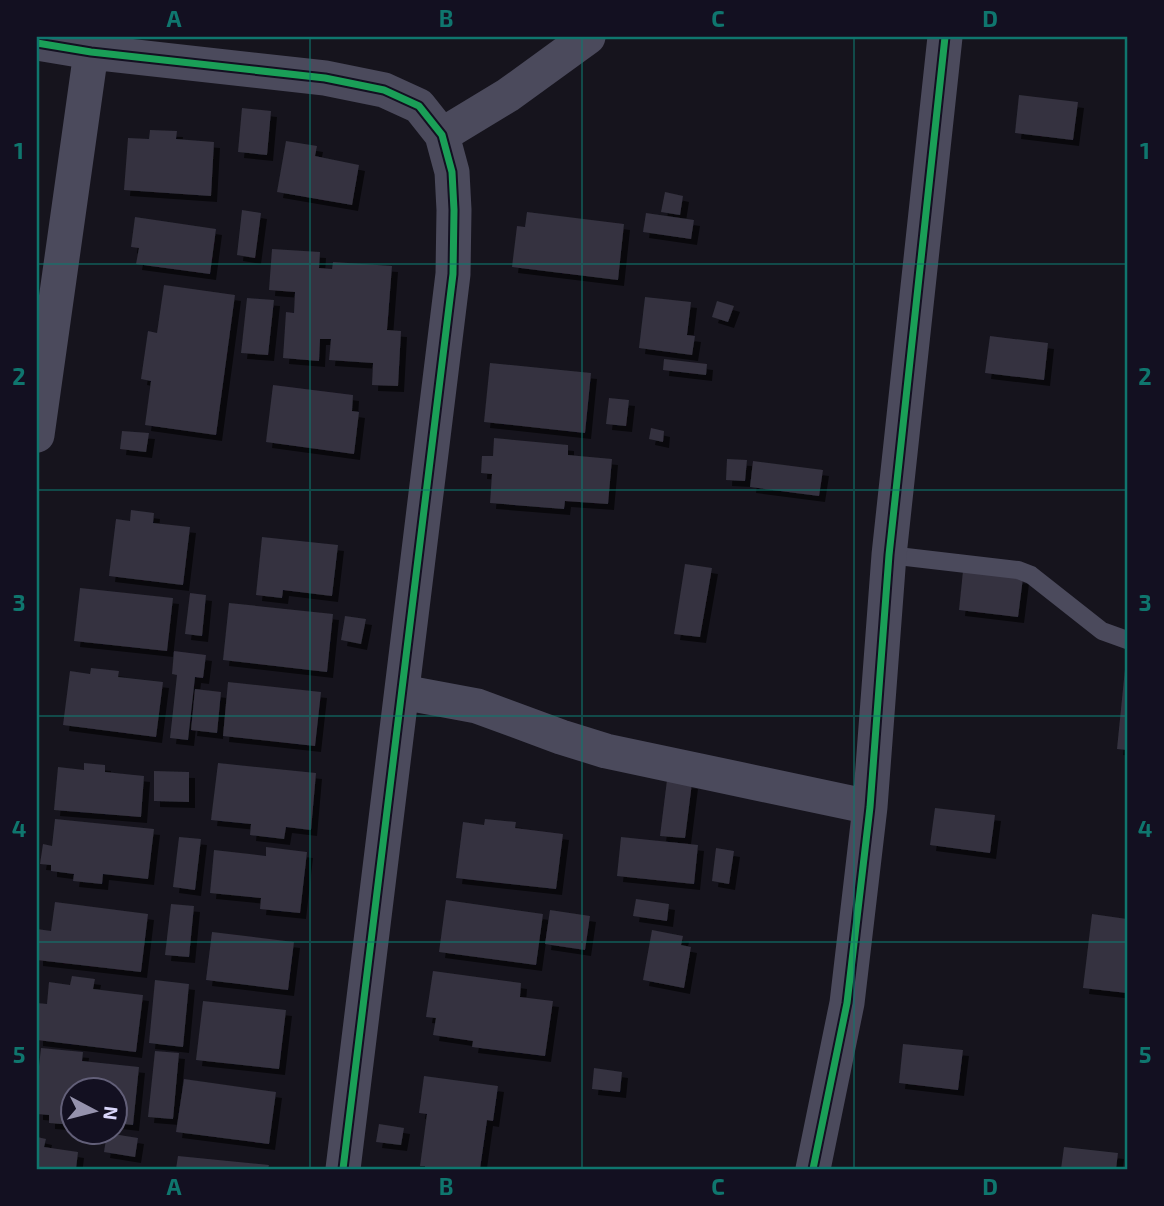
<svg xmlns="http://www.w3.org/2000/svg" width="1164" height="1206" viewBox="0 0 1164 1206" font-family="'Exo 2',sans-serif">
  <defs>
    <filter id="shadow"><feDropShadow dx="6" dy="6" stdDeviation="0" flood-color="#0009"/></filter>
  </defs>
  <rect width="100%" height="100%" fill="#16141d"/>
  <!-- building -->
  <path fill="#34323f" filter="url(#shadow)" d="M 1019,95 L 1078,102 L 1073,140 L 1015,133 Z
    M 242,108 L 271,111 L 267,155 L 238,152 Z
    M 150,130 L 177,131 L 176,139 L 214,142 L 211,196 L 124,190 L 128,138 L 149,139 Z
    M 286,141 L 317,146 L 315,156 L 359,165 L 352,205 L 277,192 Z
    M 665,192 L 683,196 L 680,215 L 661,212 Z
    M 242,210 L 261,213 L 255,258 L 237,255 Z
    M 527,212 L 624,224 L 618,280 L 512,267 L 517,226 L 525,227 Z
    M 646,213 L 694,220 L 691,239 L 643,232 Z
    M 135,217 L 216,229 L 210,274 L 136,264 L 139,248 L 131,247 Z
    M 272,249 L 320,252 L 319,268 L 332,269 L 333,262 L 392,266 L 387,330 L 401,331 L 398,386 L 372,385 L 373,363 L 329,360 L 331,339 L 320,339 L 319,361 L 283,358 L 286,312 L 294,313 L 295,292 L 269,290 Z
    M 164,285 L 235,295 L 216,435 L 145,425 L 151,381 L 141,379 L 148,331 L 157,333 Z
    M 645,297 L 691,302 L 687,335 L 695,336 L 692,355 L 639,348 Z
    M 247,298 L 274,300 L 268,355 L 241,353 Z
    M 717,301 L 734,306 L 728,322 L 712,317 Z
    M 990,336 L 1048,343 L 1044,380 L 985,373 Z
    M 664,359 L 707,364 L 706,375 L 663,370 Z
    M 490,363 L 591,373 L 585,433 L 484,422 Z
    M 273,385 L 353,395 L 352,411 L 359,412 L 354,454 L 266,442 Z
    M 609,398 L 629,400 L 626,426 L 606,424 Z
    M 651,428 L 664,431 L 663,442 L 649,439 Z
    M 122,431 L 149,433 L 146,452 L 120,449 Z
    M 494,438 L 568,445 L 568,455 L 612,459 L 608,504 L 565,501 L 564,509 L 490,503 L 492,474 L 481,473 L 482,456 L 493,456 Z
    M 727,459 L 747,460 L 745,481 L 726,480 Z
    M 753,461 L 823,470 L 819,496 L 750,487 Z
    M 131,510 L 154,513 L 153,523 L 190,527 L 183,585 L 109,576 L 116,519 L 130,521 Z
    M 262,537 L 338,545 L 332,596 L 283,590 L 282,598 L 256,595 Z
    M 685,564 L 712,568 L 700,637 L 674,634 Z
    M 963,571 L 1023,578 L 1018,617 L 959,610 Z
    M 80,588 L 173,598 L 167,651 L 74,641 Z
    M 190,593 L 206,595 L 202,636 L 185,634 Z
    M 229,603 L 333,614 L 327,672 L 223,660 Z
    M 345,616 L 366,619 L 361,644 L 341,640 Z
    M 174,651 L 206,655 L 203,678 L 195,677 L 188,740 L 170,738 L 177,675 L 172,674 Z
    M 91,668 L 119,671 L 118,677 L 163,682 L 156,737 L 63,725 L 70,671 L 90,674 Z
    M 1125,669 L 1127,669 L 1127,750 L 1117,749 Z
    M 228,682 L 321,692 L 315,746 L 223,736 Z
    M 195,689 L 221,692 L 217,733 L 191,730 Z
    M 84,763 L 105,765 L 105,772 L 144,776 L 141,817 L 54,810 L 58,767 L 84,770 Z
    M 218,763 L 316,773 L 311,830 L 286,827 L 284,839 L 250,835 L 251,824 L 211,820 Z
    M 154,771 L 189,772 L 189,802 L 154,801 Z
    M 667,780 L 692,783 L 685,838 L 660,836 Z
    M 935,808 L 995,815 L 990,853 L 930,845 Z
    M 55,819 L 154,829 L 148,879 L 103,874 L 102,884 L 73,881 L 74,874 L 51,871 L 51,865 L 40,864 L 43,844 L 52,846 Z
    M 485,819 L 516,822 L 515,828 L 563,834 L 556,889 L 456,878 L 463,822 L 484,825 Z
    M 179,837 L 201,839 L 195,890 L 173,887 Z
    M 621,837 L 698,845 L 694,884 L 617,876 Z
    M 266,847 L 307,852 L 300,913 L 260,909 L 261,898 L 210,893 L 214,850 L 266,856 Z
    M 716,848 L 734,851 L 729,884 L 712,881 Z
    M 636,899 L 669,904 L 667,921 L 633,916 Z
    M 446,900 L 543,914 L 536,965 L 439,952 Z
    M 55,902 L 148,914 L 141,972 L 37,960 L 37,929 L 51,931 Z
    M 171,904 L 194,906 L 189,957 L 165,955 Z
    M 550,910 L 590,916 L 585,950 L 545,944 Z
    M 1092,914 L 1127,919 L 1127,993 L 1083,988 Z
    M 652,930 L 683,936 L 681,945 L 691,947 L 684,988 L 643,980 Z
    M 212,932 L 294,942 L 288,990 L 206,980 Z
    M 433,971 L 521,983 L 520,997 L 553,1001 L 545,1056 L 472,1047 L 473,1041 L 433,1035 L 436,1018 L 426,1017 Z
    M 72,976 L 95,979 L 93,989 L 143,995 L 136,1052 L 37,1040 L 37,1003 L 47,1004 L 49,982 L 70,985 Z
    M 155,980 L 189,984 L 183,1047 L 149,1043 Z
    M 203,1001 L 286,1010 L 279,1069 L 196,1060 Z
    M 903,1044 L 963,1050 L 958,1090 L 899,1083 Z
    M 41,1048 L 83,1052 L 82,1061 L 139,1067 L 133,1125 L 116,1123 L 116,1090 L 74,1090 L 74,1125 L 49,1123 L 49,1115 L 37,1114 L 37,1084 Z
    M 155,1051 L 179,1053 L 173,1119 L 148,1117 Z
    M 594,1068 L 622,1072 L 620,1092 L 592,1089 Z
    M 424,1076 L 498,1086 L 493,1121 L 487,1120 L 480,1169 L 425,1169 L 425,1166 L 420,1166 L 427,1114 L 419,1113 Z
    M 184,1079 L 276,1092 L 269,1144 L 176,1132 Z
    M 379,1124 L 404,1128 L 401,1145 L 376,1142 Z
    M 107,1133 L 138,1138 L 135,1157 L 104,1152 Z
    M 37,1137 L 46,1139 L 44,1147 L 78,1152 L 76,1169 L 37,1169 Z
    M 1064,1147 L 1118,1153 L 1116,1169 L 1061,1169 Z
    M 178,1156 L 269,1165 L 268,1169 L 176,1169 Z"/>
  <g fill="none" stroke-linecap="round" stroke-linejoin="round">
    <!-- lane -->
    <path stroke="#4b4a5c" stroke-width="18" d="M 889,555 L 1018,570 L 1031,575 L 1102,631 L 1127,640"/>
    <!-- street -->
    <path stroke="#4b4a5c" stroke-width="35" d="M 37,43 L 91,52 L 325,78 L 384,90 L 419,106 L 442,135 L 452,172 L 454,210 L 453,274 L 343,1169
      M 442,135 L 508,95 L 588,37
      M 37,435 L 91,52
      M 402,692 L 477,706 L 561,737 L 606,751 L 870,807
      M 813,1169 L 847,1003 L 870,807 L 889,555 L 945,37"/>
    <defs>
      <path id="cycleway" d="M 37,43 L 91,52 L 325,78 L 384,90 L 419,106 L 442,135 L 452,172 L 454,210 L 453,274 L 343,1169
        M 813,1169 L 847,1003 L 870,807 L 889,555 L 945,37"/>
    </defs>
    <!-- cycleway casing -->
    <use href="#cycleway" stroke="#131021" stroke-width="11"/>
    <!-- cycleway -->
    <use href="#cycleway" stroke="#1a9f57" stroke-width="7"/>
  </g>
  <!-- grid -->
  <path fill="none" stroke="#0f766e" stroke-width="2" stroke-opacity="0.55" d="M 310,37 L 310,1169M 582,37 L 582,1169M 854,37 L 854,1169M 37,264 L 1127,264M 37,490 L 1127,490M 37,716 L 1127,716M 37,942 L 1127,942"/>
  <!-- border -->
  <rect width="1164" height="1206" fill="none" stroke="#131021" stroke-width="77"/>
  <!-- north arrow -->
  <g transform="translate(94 1111) rotate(97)"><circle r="33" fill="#131021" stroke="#625f78" stroke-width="2"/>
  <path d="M0-5L12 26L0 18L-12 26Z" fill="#9592ad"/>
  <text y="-10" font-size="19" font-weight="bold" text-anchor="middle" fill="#d9d6fa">N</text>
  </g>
  <rect x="38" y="38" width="1088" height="1130" fill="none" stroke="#0f766e" stroke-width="2.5"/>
  <g font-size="23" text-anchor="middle" font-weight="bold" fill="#0f766e">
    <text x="174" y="27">A</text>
    <text x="446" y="27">B</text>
    <text x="718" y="27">C</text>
    <text x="990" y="27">D</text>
    <text x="19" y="159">1</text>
    <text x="1145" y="159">1</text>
    <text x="19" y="385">2</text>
    <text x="1145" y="385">2</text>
    <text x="19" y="611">3</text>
    <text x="1145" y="611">3</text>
    <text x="19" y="837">4</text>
    <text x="1145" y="837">4</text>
    <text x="19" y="1063">5</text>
    <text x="1145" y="1063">5</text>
    <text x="174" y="1195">A</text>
    <text x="446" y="1195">B</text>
    <text x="718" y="1195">C</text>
    <text x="990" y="1195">D</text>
  </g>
</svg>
